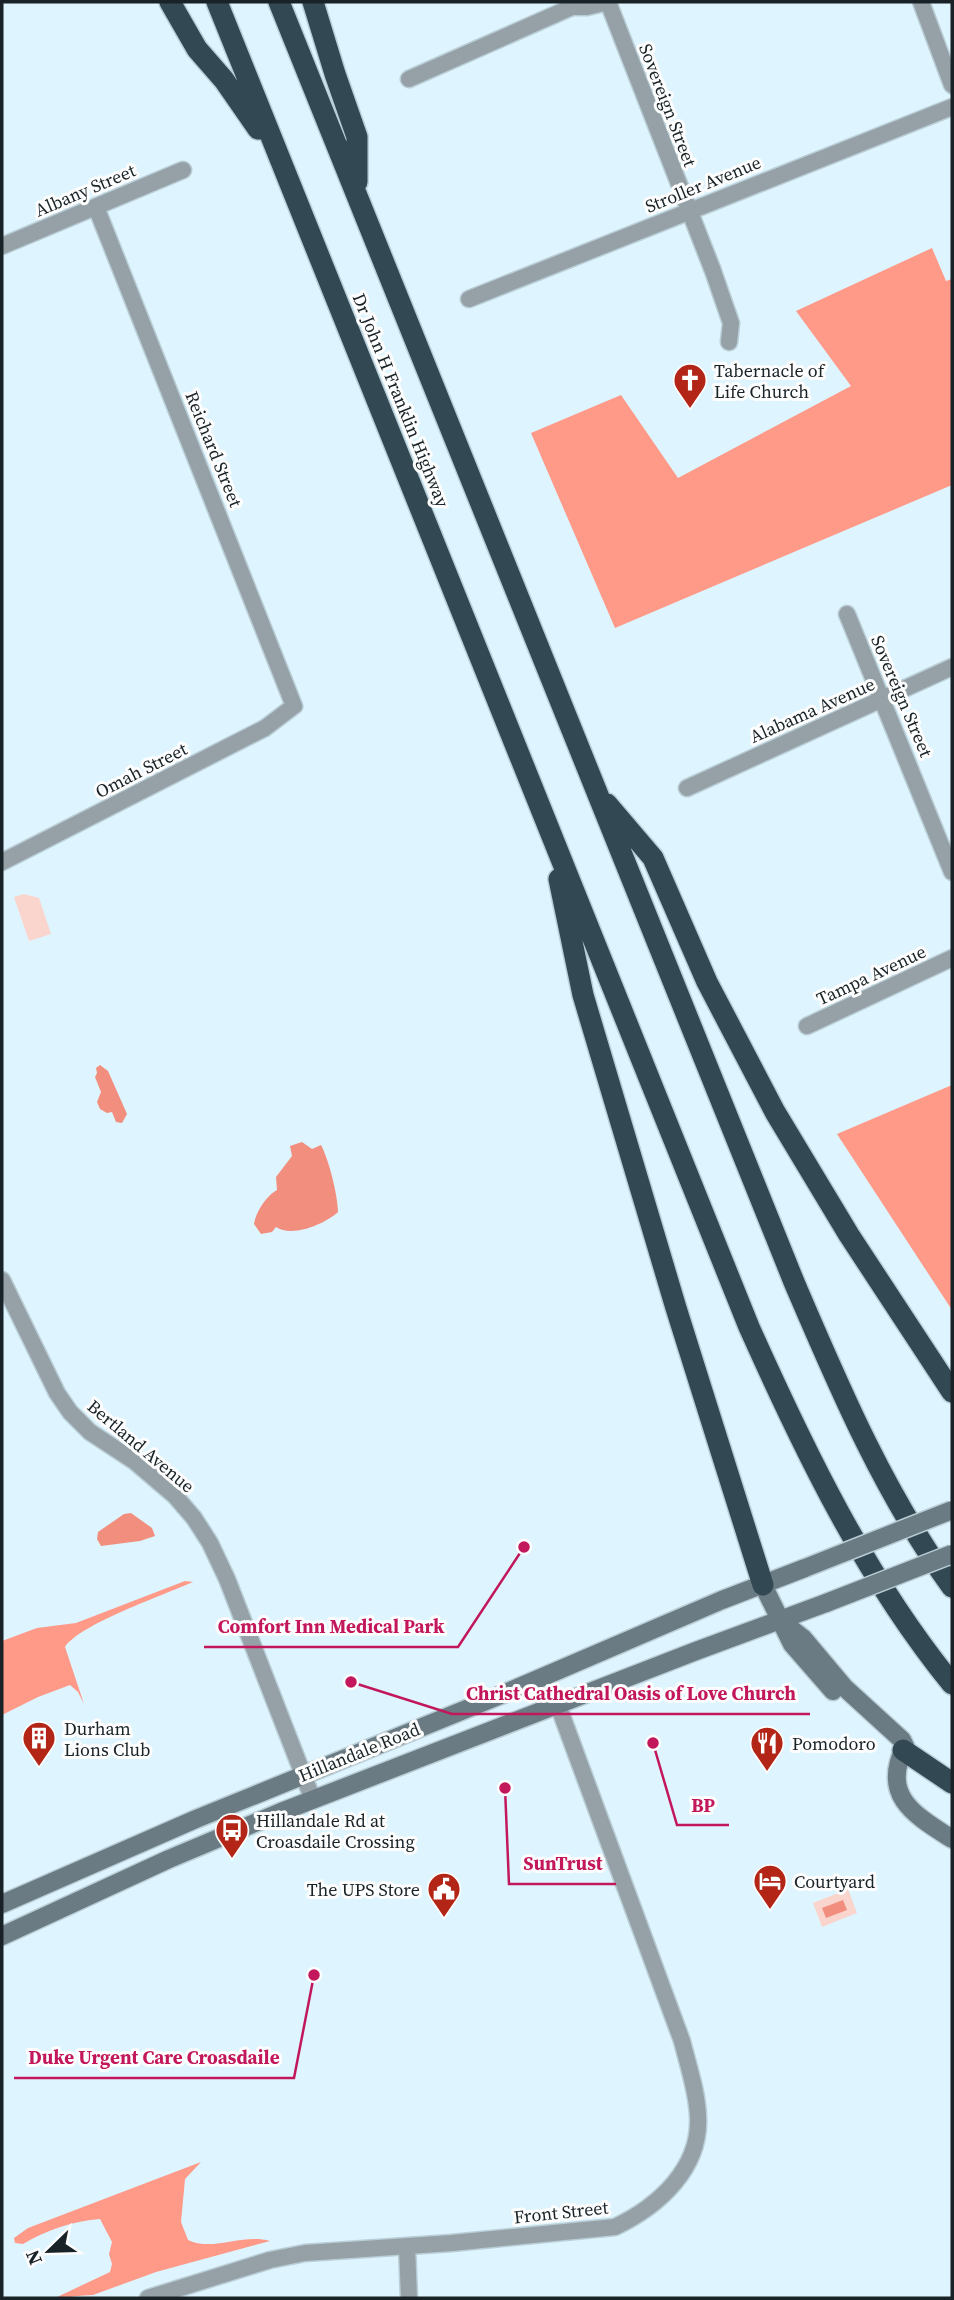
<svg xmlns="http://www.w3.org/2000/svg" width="954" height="2300" viewBox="0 0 954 2300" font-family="'Source Serif 4',serif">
  <rect width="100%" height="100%" fill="#def4fe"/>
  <!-- green -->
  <path fill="#f9d5ce" d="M 24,894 L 39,898 L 51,934 L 29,941 L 14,897 Z
    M 848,1889 L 857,1913 L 822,1927 L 813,1903 Z"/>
  <!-- forest -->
  <path fill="#f98" d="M 932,248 L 946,281 L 952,279 L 952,485 L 615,628 L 531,433 L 621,395 L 678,478 L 851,386 L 796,311 Z
    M 952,1085 L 952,1310 L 837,1134 Z
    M 185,1581 L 193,1582 C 164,1595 80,1624 65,1647 L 84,1704 L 78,1692 L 70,1685 L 38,1697 L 2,1715 L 2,1641 L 37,1628 L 76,1623 Z
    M 201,2162 L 185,2179 L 181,2222 L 188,2240 C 213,2252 243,2233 270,2241 L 156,2272 L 93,2295 C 80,2295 68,2298 55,2298 L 110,2272 L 112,2264 L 109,2254 L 112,2242 L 100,2219 C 74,2221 46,2230 23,2244 L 15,2243 L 14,2238 L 28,2228 Z"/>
  <!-- water -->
  <path fill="#f28e7d" d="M 100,1065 L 108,1071 L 127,1114 L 122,1123 L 116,1122 L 112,1112 L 107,1113 L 100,1109 L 97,1102 L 101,1092 L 95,1077 L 97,1073 L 96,1068 Z
    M 302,1142 L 312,1149 L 321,1145 C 329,1160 338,1196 338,1212 C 325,1224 292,1238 276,1227 L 272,1232 L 261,1234 L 254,1224 C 256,1212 266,1196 277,1190 L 276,1177 L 292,1156 L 290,1146 Z
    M 131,1513 L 152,1528 L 155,1536 L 140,1541 L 101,1546 L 97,1539 L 98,1532 L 124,1514 Z
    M 843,1900 L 847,1910 L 826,1918 L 822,1908 Z"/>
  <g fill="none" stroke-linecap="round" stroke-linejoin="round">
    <defs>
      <path id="street" d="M 608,2 L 713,271 L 731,323 L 729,342
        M 921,2 L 952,85
        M 409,79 L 572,7 L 587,7 L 608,2
        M 2,246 L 183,170
        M 469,299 L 952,107
        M 847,614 L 952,872
        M 687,788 L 952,667
        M 2,862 L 265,728 L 294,706 L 96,207
        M 807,1026 L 952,958
        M 2,1280 L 57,1393 L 70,1412 L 90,1432 L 134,1461 L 175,1496 L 194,1518 L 210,1543 L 227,1579 L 313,1800
        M 407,2246 L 409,2298
        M 148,2298 L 270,2260 L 305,2253 L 452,2243 L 615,2227 C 659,2206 701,2168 698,2116 C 697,2091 688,2065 682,2041 L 558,1705"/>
      <path id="secondary" d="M 763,1585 L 792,1644 L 833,1691
        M 780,1620 L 803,1638 L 845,1688 L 902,1740 L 905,1746 C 881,1796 913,1814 952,1839
        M 2,1904 L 196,1819 L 496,1697 L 722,1600 L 805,1568
        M 2,1936 L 169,1859 L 281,1812 L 696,1651 L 826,1603"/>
      <path id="highway" d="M 170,2 L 197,49 L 224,80 L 258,129
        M 217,2 L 749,1327 C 805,1452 865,1577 952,1684
        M 279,2 L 794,1282 C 839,1387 884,1494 952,1587
        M 313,2 L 335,74 L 357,137 L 357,182
        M 607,804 L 653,858 L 707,982 L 775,1112 L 849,1235 L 952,1392
        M 559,879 L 583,995 L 676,1308 L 763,1585
        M 903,1750 L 952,1783"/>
    </defs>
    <!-- street casing -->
    <use href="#street" stroke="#baced7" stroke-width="19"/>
    <!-- secondary casing -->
    <use href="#secondary" stroke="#baced7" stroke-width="21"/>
    <!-- highway casing -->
    <use href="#highway" stroke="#baced7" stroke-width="24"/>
    <!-- street -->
    <use href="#street" stroke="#95a1a6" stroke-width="16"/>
    <!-- secondary -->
    <use href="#secondary" stroke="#6a7b83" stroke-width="18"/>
    <!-- highway -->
    <use href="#highway" stroke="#324954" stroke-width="21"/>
    <defs>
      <path id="secondary-bridge" d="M 805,1568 L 952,1510
        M 826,1603 L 952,1554"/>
    </defs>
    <!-- secondary-bridge casing -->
    <use href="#secondary-bridge" stroke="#baced7" stroke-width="21" stroke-linecap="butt"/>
    <!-- secondary-bridge -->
    <use href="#secondary-bridge" stroke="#6a7b83" stroke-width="18"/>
  </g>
  <!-- icons -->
  <defs>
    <symbol id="church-pin" viewBox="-11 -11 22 30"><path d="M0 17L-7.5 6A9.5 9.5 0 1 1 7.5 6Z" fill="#b32517" stroke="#fdfdfd"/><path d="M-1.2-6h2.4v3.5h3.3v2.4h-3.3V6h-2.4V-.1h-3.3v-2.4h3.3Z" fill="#fff"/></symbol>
    <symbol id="building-pin" viewBox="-11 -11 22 30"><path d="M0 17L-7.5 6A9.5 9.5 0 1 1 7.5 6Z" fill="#b32517" stroke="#fdfdfd"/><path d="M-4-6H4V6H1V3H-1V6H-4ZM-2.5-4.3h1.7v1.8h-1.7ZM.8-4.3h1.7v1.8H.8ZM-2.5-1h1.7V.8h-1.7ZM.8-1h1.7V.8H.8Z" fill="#fff"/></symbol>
    <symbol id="restaurant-pin" viewBox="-11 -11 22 30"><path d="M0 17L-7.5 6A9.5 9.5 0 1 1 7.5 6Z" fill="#b32517" stroke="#fdfdfd"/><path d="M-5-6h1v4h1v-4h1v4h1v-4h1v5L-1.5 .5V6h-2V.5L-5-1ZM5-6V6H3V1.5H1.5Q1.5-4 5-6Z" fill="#fff"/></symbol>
    <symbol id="bus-pin" viewBox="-11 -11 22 30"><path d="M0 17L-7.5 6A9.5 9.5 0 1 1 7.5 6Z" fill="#b32517" stroke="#fdfdfd"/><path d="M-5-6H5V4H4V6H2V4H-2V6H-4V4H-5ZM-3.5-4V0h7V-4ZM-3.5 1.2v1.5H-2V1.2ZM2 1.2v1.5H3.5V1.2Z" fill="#fff"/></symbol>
    <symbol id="hotel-pin" viewBox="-11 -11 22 30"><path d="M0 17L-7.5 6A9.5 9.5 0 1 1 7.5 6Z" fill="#b32517" stroke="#fdfdfd"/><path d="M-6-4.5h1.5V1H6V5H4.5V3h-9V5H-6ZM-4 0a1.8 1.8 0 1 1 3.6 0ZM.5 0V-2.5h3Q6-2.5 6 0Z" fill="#fff"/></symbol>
    <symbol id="civic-pin" viewBox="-11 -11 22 30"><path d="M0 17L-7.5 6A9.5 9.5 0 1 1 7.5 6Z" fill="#b32517" stroke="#fdfdfd"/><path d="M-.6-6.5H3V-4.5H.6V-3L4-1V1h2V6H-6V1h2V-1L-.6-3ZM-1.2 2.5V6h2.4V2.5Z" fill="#fff"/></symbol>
  </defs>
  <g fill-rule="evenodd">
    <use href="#church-pin" x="671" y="361" width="38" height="52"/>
    <use href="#building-pin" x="20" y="1719" width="38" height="52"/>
    <use href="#restaurant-pin" x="748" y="1724" width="38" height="52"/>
    <use href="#bus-pin" x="213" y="1811" width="38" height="52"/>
    <use href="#hotel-pin" x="751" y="1862" width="38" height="52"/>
    <use href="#civic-pin" x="425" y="1870" width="38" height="52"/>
  </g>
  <g text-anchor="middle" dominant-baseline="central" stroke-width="6" stroke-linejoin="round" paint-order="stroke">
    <!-- street labels -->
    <g font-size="18" fill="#182227" stroke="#fdfdfd">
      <text transform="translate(668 105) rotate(69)">Sovereign Street</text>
      <text transform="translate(703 184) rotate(-22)">Stroller Avenue</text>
      <text transform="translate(85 190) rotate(-23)">Albany Street</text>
      <text transform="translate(401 400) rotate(68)">Dr John H Franklin Highway</text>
      <text transform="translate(214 449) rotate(68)">Reichard Street</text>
      <text transform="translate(902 696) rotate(67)">Sovereign Street</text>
      <text transform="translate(812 710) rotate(-24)">Alabama Avenue</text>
      <text transform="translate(141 770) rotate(-27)">Omah Street</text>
      <text transform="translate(871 975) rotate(-25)">Tampa Avenue</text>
      <text transform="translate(141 1446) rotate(40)">Bertland Avenue</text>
      <text transform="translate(359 1752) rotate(-22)">Hillandale Road</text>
      <text transform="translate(561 2212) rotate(-6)">Front Street</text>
    </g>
    <!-- poi labels -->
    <g font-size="18" fill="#182227" stroke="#fdfdfd" text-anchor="start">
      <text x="714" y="370">Tabernacle of<tspan x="714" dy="21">Life Church</tspan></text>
      <text x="64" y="1728">Durham<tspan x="64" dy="21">Lions Club</tspan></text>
      <text x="792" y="1743">Pomodoro</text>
      <text x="256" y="1820">Hillandale Rd at<tspan x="256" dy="21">Croasdaile Crossing</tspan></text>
      <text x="794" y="1881">Courtyard</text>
      <text x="420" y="1889" text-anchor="end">The UPS Store</text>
    </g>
  </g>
  <!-- callouts -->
  <path fill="none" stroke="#c2185b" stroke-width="2.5" d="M524 1547L458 1647H204M351 1682L452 1714H810M653 1743L677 1825H729M505 1788L509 1884H616M314 1975L294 2078H14"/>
  <g fill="#c2185b" stroke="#fdfdfd" stroke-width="2.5">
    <circle cx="524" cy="1547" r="7"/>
    <circle cx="351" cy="1682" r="7"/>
    <circle cx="653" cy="1743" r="7"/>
    <circle cx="505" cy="1788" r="7"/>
    <circle cx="314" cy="1975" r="7"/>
  </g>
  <g font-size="19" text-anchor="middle" font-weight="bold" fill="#c2185b" stroke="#fdfdfd" stroke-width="6" stroke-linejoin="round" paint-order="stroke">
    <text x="331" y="1633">Comfort Inn Medical Park</text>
    <text x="631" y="1700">Christ Cathedral Oasis of Love Church</text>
    <text x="703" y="1812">BP</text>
    <text x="563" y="1870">SunTrust</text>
    <text x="154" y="2064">Duke Urgent Care Croasdaile</text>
  </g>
  <!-- border -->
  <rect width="954" height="2300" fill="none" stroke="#182227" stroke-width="7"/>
  <!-- north arrow -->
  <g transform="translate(49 2251) rotate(247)" stroke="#fdfdfd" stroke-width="5" paint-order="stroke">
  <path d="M0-5L12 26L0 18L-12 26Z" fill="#182227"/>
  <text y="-10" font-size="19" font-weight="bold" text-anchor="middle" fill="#182227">N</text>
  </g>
</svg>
